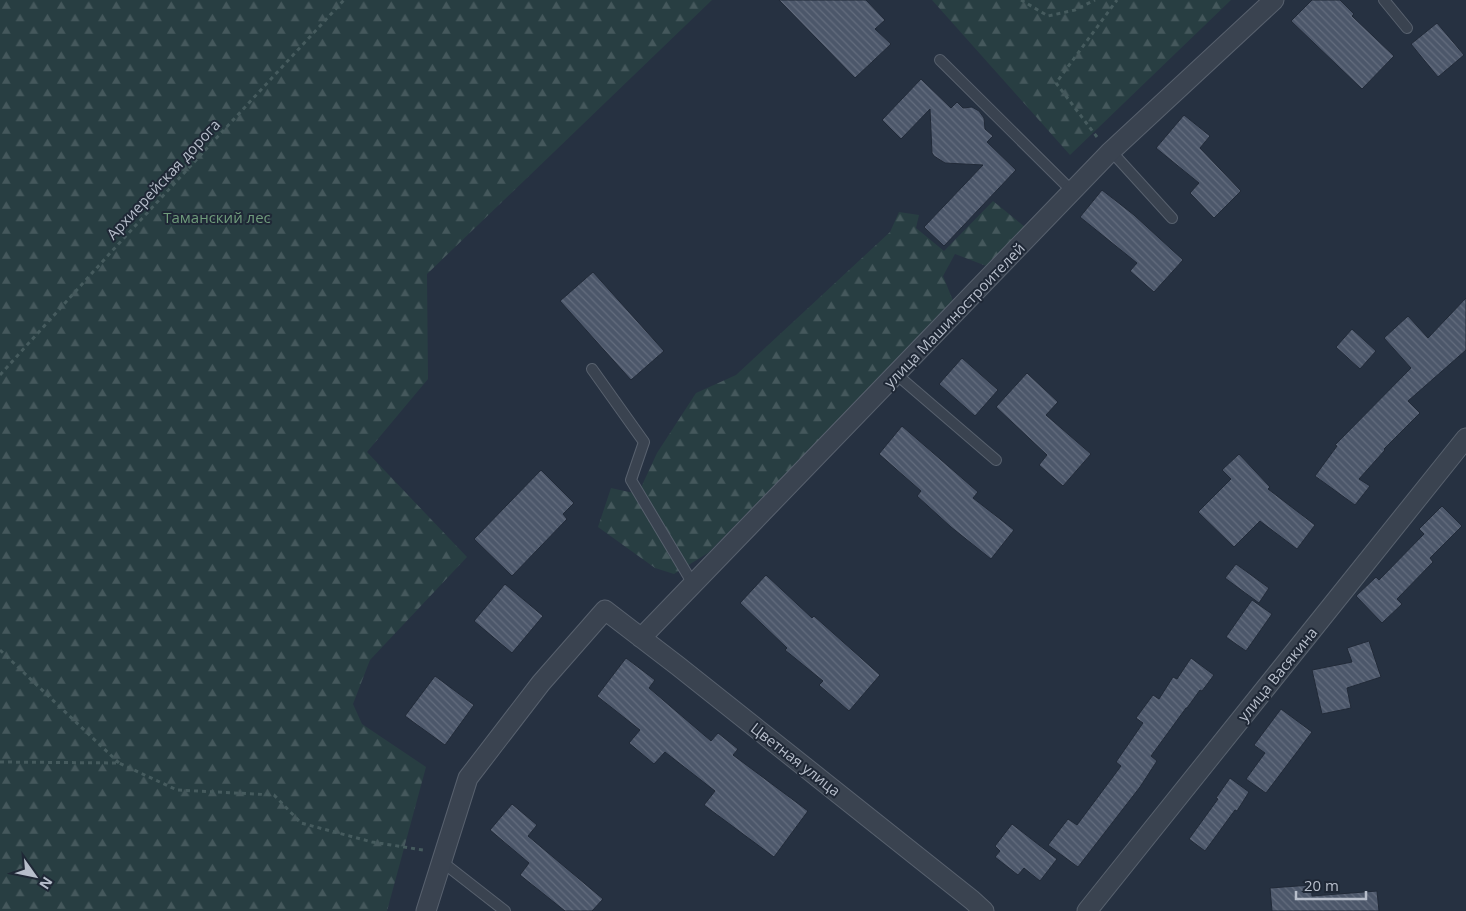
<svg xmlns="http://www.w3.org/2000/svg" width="1466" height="911" viewBox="0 0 1466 911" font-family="'Open Sans',sans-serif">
  <defs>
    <pattern id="forest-firs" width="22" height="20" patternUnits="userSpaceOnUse" patternTransform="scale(1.25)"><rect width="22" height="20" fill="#283e42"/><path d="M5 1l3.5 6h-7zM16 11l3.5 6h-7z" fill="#45585c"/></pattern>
    <pattern id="building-back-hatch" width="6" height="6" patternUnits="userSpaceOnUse" patternTransform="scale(1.25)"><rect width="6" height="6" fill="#4c576a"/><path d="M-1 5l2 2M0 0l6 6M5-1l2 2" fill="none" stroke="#646d7e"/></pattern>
  </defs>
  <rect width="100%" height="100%" fill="#263141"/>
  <!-- forest -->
  <path fill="url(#forest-firs)" d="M 0,0 L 712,0 L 427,274 L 428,379 L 367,452 L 467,557 L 370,660 L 353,704 L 362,724 L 426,767 L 387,911 L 0,911 Z
    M 932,0 L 1231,0 L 1070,155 Z
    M 993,201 L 1025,227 L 989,267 L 955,254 L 943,276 L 954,303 L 708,553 L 674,574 L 655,568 L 598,527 L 611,488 L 638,494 L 657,453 L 696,393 L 736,375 L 890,232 L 899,212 L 919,215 L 916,228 L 944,251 Z"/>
  <!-- building -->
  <path fill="url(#building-back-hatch)" stroke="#212a38" d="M 779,0 L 866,0 L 885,20 L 875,29 L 891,44 L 855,78 Z
    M 1312,0 L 1340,0 L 1354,14 L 1352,16 L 1394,56 L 1362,89 L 1291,21 Z
    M 1437,23 L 1464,55 L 1438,77 L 1411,44 Z
    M 921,79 L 951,108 L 957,102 L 963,108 L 972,107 L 979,111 L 984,118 L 985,129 L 993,136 L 987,142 L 1016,170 L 944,246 L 924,227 L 983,165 L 945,163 L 934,156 L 932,153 L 930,109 L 901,139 L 882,120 Z
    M 1184,115 L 1210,136 L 1200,148 L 1241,191 L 1214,218 L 1190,193 L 1199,183 L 1156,148 Z
    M 1102,190 L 1134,215 L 1183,260 L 1154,292 L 1130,271 L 1137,263 L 1080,217 Z
    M 593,272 L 664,351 L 631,380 L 560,301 Z
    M 1466,298 L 1466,350 L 1408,401 L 1420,413 L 1384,449 L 1385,450 L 1359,479 L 1370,486 L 1355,505 L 1315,476 L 1337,446 L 1335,445 L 1411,368 L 1384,338 L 1408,316 L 1428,338 Z
    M 1352,329 L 1376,351 L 1360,369 L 1336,347 Z
    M 962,358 L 998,390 L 975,416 L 939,384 Z
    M 1027,373 L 1058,402 L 1046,415 L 1091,454 L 1063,486 L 1039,465 L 1047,455 L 996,407 Z
    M 902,426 L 978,492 L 973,498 L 1014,530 L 991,559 L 951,527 L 917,496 L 921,491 L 879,454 Z
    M 1239,454 L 1270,487 L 1268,489 L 1315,525 L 1297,549 L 1260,521 L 1234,547 L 1198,512 L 1231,479 L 1222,470 Z
    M 541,470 L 574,503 L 563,514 L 567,519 L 512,576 L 474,539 Z
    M 1442,506 L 1462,526 L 1430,558 L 1433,562 L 1397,599 L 1402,604 L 1382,623 L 1356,596 L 1376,577 L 1379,580 L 1424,534 L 1419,529 Z
    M 1236,564 L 1269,588 L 1259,603 L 1225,578 Z
    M 766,575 L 812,618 L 814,616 L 880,675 L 849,711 L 819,685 L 823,681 L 785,650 L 787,648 L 740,603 Z
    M 505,584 L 543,616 L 512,653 L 474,621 Z
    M 1252,600 L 1272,614 L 1246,651 L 1226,637 Z
    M 1369,641 L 1381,677 L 1347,688 L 1351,708 L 1322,714 L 1312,670 L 1352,662 L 1347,648 Z
    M 626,658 L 655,680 L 649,688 L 711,741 L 718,733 L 738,749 L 733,755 L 808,811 L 774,857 L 704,805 L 715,791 L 665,752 L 654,764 L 629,743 L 640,730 L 597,696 Z
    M 1191,658 L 1214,675 L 1202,691 L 1200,690 L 1187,708 L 1186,708 L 1151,756 L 1157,761 L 1140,787 L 1078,867 L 1048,845 L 1068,819 L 1077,825 L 1121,766 L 1116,762 L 1143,723 L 1136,718 L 1153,695 L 1159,699 L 1173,677 L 1177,679 Z
    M 435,676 L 474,705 L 445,745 L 405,716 Z
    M 1281,709 L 1312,732 L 1266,793 L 1246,779 L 1265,753 L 1254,745 Z
    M 1230,778 L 1249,792 L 1237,811 L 1235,810 L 1205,851 L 1189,839 L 1218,799 L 1216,798 Z
    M 512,804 L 537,825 L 528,836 L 603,899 L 592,911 L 565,911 L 520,875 L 529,863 L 490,830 Z
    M 1012,824 L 1057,859 L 1040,881 L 1024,868 L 1018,875 L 995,857 L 1000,851 L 995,846 Z
    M 1311,885 L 1312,896 L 1377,891 L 1379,911 L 1272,911 L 1270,888 Z"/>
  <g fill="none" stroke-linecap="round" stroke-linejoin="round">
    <defs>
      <path id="lane" d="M 1384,0 L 1407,28
        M 940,60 L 1072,191
        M 1111,151 L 1172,218
        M 592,369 L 644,442 L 631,480 L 693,584
        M 896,374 L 996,460
        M 441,861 L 505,911"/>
      <path id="street" d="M 641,638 L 1109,153 L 1274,0
        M 426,911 L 468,778 L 541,683 L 605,610 L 678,666 L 972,900 L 984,911
        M 1087,911 L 1466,438"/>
    </defs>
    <!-- lane casing -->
    <use href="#lane" stroke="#58616e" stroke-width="12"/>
    <!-- street casing -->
    <use href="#street" stroke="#58616e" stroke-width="21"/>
    <!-- path -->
    <path stroke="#465b5e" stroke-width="3" stroke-dasharray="4 4" stroke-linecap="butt" d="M 1021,0 L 1048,16 L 1075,10 L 1095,0
      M 1097,137 L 1056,83 L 1117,0
      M 0,375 L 112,251 L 344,0
      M 0,650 L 119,763
      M 0,762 L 119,763 L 177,790 L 274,795 L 301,823 L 372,842 L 423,850"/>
    <!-- lane -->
    <use href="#lane" stroke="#3a4350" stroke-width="10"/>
    <!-- street -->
    <use href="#street" stroke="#3a4350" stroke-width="19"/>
  </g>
  <g text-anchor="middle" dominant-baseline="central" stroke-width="4" stroke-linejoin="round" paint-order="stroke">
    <!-- street labels -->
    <g font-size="15" fill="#b7becb" stroke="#1f2836">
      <text transform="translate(163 179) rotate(-47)">Архиерейская дорога</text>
      <text transform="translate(954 315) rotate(-46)">улица Машиностроителей</text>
      <text transform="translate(1277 674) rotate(-51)">улица Васякина</text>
      <text transform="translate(796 759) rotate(38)">Цветная улица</text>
    </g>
    <!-- park labels -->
    <g font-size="15" fill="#6f9b7b" stroke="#1f2836">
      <text x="217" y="217">Таманский лес</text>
    </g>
  </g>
  <!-- north arrow -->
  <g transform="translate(35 876) rotate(123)" stroke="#1f2836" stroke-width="4" paint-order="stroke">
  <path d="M0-4L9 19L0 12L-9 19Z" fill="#b7becb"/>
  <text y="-8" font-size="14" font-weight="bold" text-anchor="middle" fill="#b7becb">N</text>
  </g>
  <!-- scale -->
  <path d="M1296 891v8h70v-8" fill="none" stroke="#b7becb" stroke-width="2.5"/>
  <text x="1304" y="891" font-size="15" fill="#b7becb" stroke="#1f2836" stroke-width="4" paint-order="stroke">20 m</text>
</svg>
